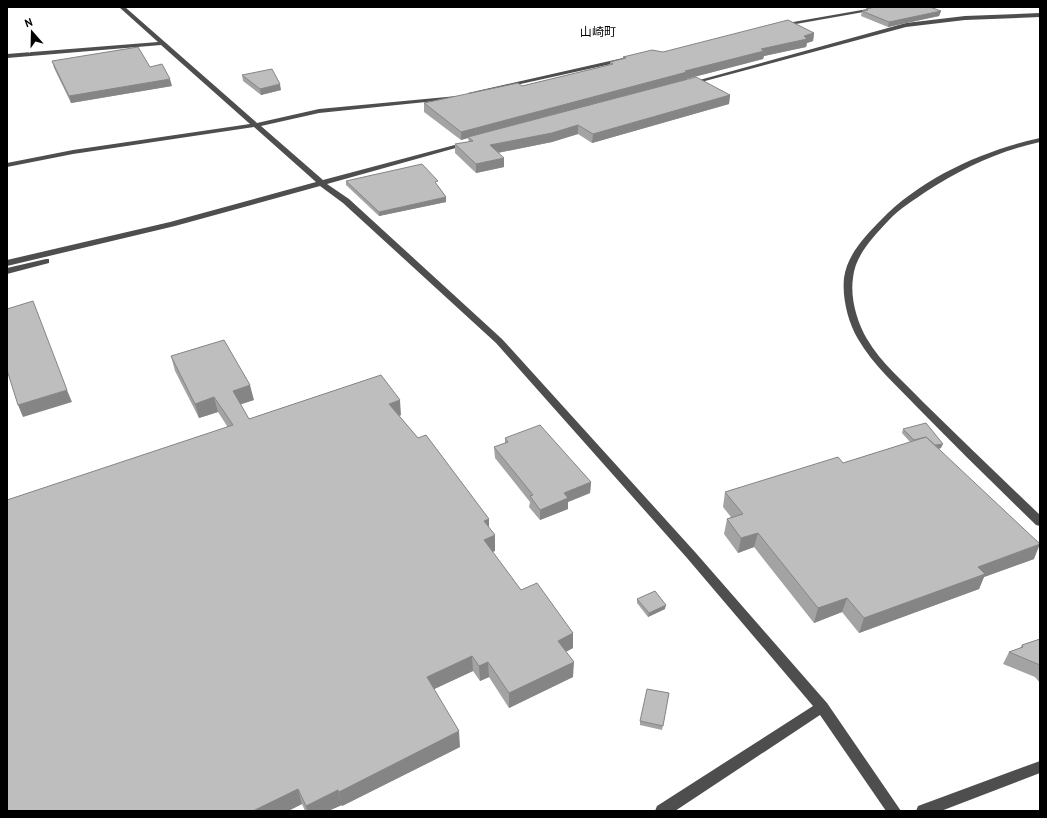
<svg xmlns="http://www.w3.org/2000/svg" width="1047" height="818" viewBox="0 0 1047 818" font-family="'PT Sans','Noto Sans JP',sans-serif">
  <rect width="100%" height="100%" fill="#fff"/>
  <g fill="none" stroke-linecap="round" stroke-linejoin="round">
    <!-- minor -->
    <path fill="#4e4e4e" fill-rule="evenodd" d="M 119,7 L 125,7 L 257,123 L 319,109 L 457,96 L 458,97 L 455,99 L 319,113 L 261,126 L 323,180 L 466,142 L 470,142 L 470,144 L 327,184 L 349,199 L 502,339 L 695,552 L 827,703 L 901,811 L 886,811 L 820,715 L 675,811 L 655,811 L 657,806 L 813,706 L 687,558 L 496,343 L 343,203 L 320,186 L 175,226 L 7,266 L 7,260 L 170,222 L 316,182 L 254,127 L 73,154 L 7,167 L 7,163 L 73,150 L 250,124 L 161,45 L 7,58 L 7,54 L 158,42 Z
      M 879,7 L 892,7 L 779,27 L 776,25 Z
      M 1040,13 L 1040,17 L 965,20 L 906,27 L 690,85 L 685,84 L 906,23 L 965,16 Z
      M 623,58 L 626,60 L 625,61 L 471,95 L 468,93 Z
      M 1040,138 L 1040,142 C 999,151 962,168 927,191 C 914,200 900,208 889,220 C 874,236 855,255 853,278 C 850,298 857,322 867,339 C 881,363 904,382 923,402 C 962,440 1001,478 1040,515 L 1040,526 L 1036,525 C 996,486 956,447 918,408 C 897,386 873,365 858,339 C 848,322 842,298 844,278 C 847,255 865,236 881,220 C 921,178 984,150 1040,138 Z
      M 46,259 L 49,259 L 49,263 L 7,274 L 7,268 Z
      M 1040,761 L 1040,773 L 941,811 L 916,811 L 918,806 Z"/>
  </g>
  <!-- wall -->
  <path fill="#a3a3a3" d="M 866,9 L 941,11 L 939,16 L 888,27 L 861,16 L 862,11 L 866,10 Z
    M 814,33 L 813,41 L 807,43 L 806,47 L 764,56 L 763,59 L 686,79 L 686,80 L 730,95 L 729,104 L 592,143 L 578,134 L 552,142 L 498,153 L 504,158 L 504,167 L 476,173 L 455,153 L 455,144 L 469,142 L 468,138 L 461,140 L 424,112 L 424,103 L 522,86 L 610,65 L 610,62 L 623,59 L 623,57 Z
    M 52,61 L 150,67 L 172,86 L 71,103 L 54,68 Z
    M 242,75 L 281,90 L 261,95 L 243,81 Z
    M 346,181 L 438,186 L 446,197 L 446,202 L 379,216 L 346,185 Z
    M 171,356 L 254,400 L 240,404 L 249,419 L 401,415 L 399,416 L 418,438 L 489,519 L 489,528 L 495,551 L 492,552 L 521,590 L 573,648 L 566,652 L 573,677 L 509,708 L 489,677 L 480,681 L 473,671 L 434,689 L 460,747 L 342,806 L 342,805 L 328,811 L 305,811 L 302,804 L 288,811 L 7,811 L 227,426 L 218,412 L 199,418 L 175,371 Z
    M 903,429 L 941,448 L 939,449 L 1034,559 L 984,577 L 979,589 L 859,633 L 842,612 L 814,623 L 754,547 L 738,553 L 724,534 L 727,519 L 731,517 L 723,507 L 725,492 L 843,463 L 910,442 L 902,433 Z
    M 505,438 L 591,482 L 590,493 L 568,502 L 568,509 L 540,520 L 529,507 L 530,502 L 495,458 L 494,447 L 505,443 Z
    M 637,599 L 665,609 L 648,617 L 637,603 Z
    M 1040,639 L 1040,683 L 1035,677 L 1003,664 L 1009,652 L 1020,648 L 1022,645 Z
    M 669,693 L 662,730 L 640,725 L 640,721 Z"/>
  <!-- shaded-wall -->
  <path fill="#858585" d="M 941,11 L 939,16 L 888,27 L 889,22 Z
    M 814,33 L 813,41 L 807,43 L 806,47 L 764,56 L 763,59 L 686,79 L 686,80 L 468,137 L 468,138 L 461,140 L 461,132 L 685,71 Z
    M 170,79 L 172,86 L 71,103 L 69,96 Z
    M 280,84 L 281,90 L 261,95 L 260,89 Z
    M 730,95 L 729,104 L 592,143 L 593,134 Z
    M 578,125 L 578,134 L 552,142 L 491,154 L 490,145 Z
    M 504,158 L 504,167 L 476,173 L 476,164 Z
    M 446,197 L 446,202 L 379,216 L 379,212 Z
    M 250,385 L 254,400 L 236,406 L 233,391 Z
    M 67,390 L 72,402 L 23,417 L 18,405 Z
    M 214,397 L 218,412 L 199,418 L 195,404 Z
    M 400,400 L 401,415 L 391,419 L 389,404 Z
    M 943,444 L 941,448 L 920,451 L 921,447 Z
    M 591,482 L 590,493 L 568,502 L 568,509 L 540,520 L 540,510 L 564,493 Z
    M 489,519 L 489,534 L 484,521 Z
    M 758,533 L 754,547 L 738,553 L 741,538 Z
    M 495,535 L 495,551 L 484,555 L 484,540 Z
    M 1040,544 L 1034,559 L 984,577 L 979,589 L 859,633 L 864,618 L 978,567 Z
    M 847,598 L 842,612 L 814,623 L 818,608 Z
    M 666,605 L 665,609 L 648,617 L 649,613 Z
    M 573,633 L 573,648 L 557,656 L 558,641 Z
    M 472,656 L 473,671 L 428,692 L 427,677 Z
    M 488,662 L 489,677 L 480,681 L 479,666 Z
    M 574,662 L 573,677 L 509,708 L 509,693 Z
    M 459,731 L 460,747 L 342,806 L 339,792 Z
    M 298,789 L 302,804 L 288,811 L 253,811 Z
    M 338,790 L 342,805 L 328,811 L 307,811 L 306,806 Z"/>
  <!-- building -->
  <path fill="#bebebe" stroke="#858585" d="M 875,7 L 930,7 L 941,11 L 889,22 L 862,11 L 868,10 L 866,9 Z
    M 788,20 L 814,33 L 804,36 L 807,39 L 761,49 L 764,51 L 685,71 L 687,72 L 461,132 L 424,103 L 518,83 L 522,86 L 613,64 L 610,62 L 626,58 L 623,57 L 652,50 L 663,52 Z
    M 138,47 L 150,67 L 162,64 L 170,79 L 69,96 L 52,61 Z
    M 272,69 L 280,84 L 260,89 L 242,75 Z
    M 696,77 L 730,95 L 593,134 L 578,125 L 552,133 L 490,145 L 504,158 L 476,164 L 455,144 L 473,141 L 468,137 Z
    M 422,164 L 438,181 L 435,182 L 446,197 L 379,212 L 346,181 Z
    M 33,301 L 67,390 L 18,405 L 7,370 L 7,309 Z
    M 224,340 L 250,385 L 233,391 L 249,419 L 381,375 L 400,400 L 389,404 L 418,438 L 426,435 L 489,519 L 484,521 L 495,535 L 484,540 L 521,590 L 537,583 L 573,633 L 558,641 L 574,662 L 509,693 L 488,662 L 479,666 L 472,656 L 427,677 L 459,731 L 339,792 L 338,790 L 306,806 L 298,789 L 253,811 L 7,811 L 7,500 L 233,425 L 214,397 L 195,404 L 171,356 Z
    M 926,423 L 943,444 L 935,445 L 926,437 L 914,440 L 903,429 Z
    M 540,425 L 591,482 L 564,493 L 568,498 L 540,510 L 530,496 L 533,495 L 494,447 L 508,442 L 505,438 Z
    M 926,437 L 1040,544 L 978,567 L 985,574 L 864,618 L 847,598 L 818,608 L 758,533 L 741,538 L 727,519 L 743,514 L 725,492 L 838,457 L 843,463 Z
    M 655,591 L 666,605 L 649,613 L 637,599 Z
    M 1040,639 L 1040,665 L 1009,652 L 1023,647 L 1022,645 Z
    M 647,689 L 669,693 L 663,726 L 640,721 Z"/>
  <g text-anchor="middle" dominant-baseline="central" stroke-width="4" stroke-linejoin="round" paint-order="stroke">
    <!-- far-quarter labels -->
    <g font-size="12" fill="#000" stroke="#fff">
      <text x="598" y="31">山崎町</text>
    </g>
  </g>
  <!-- border -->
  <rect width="1047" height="818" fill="none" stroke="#000000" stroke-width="16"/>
  <!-- north arrow -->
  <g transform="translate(32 32) rotate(340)" stroke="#ffffff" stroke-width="3" paint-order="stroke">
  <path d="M0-3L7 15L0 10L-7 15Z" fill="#000000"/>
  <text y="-6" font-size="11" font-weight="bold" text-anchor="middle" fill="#000000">N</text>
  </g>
</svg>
